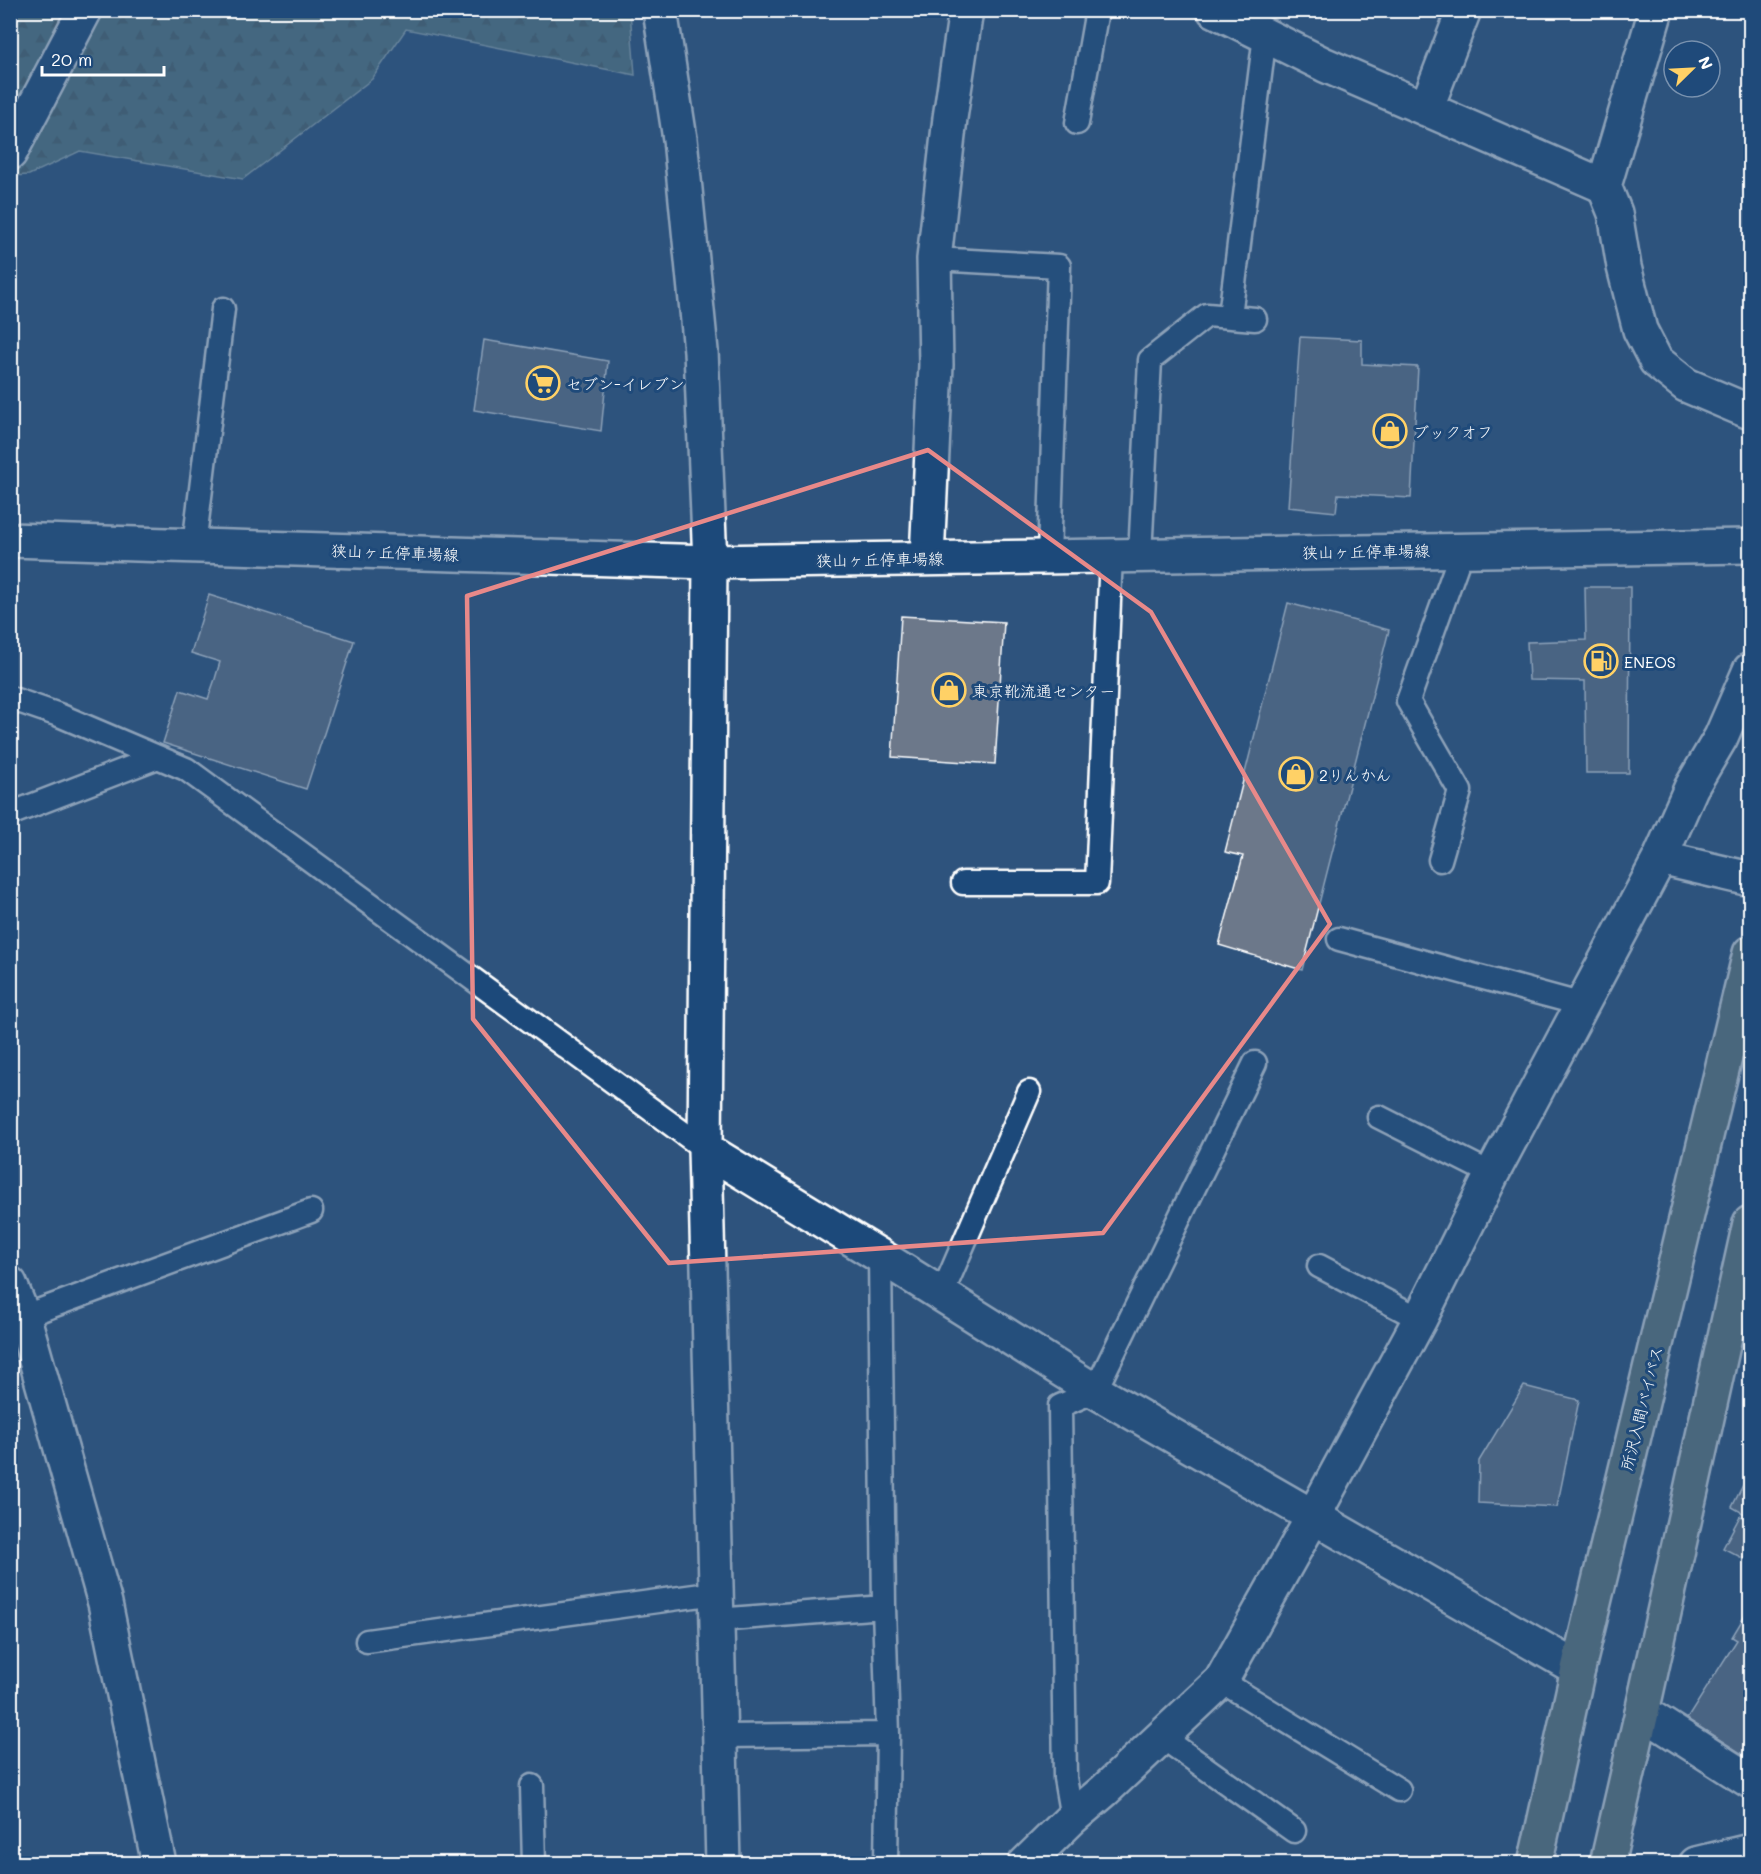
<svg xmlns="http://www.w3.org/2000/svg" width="1761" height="1874" viewBox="0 0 1761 1874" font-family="Mali,'Klee One',sans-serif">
  <defs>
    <pattern id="forest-firs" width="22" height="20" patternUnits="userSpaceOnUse" patternTransform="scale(1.5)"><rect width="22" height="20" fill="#5e7f83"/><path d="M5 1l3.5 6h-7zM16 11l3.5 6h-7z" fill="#56686a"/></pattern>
  </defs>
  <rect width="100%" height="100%" fill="#2e537d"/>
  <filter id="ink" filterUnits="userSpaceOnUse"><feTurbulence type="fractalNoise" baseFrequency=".0167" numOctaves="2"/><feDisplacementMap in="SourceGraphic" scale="12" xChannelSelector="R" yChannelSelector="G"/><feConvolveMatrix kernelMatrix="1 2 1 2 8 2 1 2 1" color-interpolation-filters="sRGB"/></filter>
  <g filter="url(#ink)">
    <!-- forest -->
    <path fill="url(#forest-firs)" stroke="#aebfc1" stroke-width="1.5" d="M 11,11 L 630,11 L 635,75 L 406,29 L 372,79 L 243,179 L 80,151 L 29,175 L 11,176 Z"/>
    <!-- building -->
    <path fill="#6c788a" stroke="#fff" stroke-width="1.5" d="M 1300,337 L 1362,340 L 1362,364 L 1418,367 L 1411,498 L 1338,494 L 1336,512 L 1288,507 Z
      M 484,340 L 608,361 L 601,431 L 474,410 Z
      M 1585,587 L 1630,587 L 1629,773 L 1586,773 L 1585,681 L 1529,680 L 1527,642 L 1586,640 Z
      M 209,595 L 354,641 L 306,789 L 163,743 L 180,690 L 208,699 L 215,679 L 220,662 L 191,653 Z
      M 1288,603 L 1389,630 L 1302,970 L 1219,945 L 1243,856 L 1225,852 Z
      M 901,616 L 1004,622 L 995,764 L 892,757 Z
      M 1524,1386 L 1579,1400 L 1557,1507 L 1478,1503 L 1479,1461 Z
      M 1747,1477 L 1750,1479 L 1750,1517 L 1732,1507 Z
      M 1740,1516 L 1750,1521 L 1750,1562 L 1723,1548 Z
      M 1750,1607 L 1750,1759 L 1687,1719 L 1737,1640 L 1732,1637 Z"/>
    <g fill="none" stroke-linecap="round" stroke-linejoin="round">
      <defs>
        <path id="lane" d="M 1077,123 L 1097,10
          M 934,259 L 1059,266 L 1049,556
          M 1230,316 L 1265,35
          M 194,546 L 223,309
          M 1140,555 L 1150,360 L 1207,315 L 1255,319
          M 10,698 L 59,715 L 186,769 L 705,1149
          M 10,814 L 158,757
          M 1440,860 L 1460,791 L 1408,701 L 1462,550
          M 963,883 L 1097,883 L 1111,555
          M 1339,939 L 1580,1004
          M 1379,1117 L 1492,1174
          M 880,1256 L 884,1607 L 888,1734 L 886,1864
          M 1319,1266 L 1420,1319
          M 942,1294 L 1029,1092
          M 11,1321 L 311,1211
          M 717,1620 L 884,1607
          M 367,1641 L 716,1593
          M 1221,1681 L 1399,1790
          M 721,1736 L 888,1734
          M 1162,1737 L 1294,1831
          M 532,1786 L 534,1864
          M 1072,1818 L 1065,1778 L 1060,1406 L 1095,1391 L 1255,1063"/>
        <path id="street" d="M 660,10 L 680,139 L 701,351 L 710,562 L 705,1149 L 723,1864
          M 1214,10 L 1325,65 L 1604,186 L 1615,213 L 1624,267 L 1640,330 L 1656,361 L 1686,385 L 1750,412
          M 1426,109 L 1464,10
          M 10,153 L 85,10
          M 1604,186 L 1656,10
          M 927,558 L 936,365 L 934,259 L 950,118 L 966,10
          M 1660,858 L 1750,879
          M 705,1149 L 880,1256 L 1095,1391 L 1578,1669
          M 10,1284 L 24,1318 L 105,1603 L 159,1864
          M 1642,1712 L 1750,1781
          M 1025,1864 L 1072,1818 L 1105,1790 L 1221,1681 L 1313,1517 L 1420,1319 L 1492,1174 L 1660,858 L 1691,788 L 1721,737 L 1750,670
          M 1696,1864 L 1750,1851"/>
        <path id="secondary" d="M 10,540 L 710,562 L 1750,546"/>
        <path id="highway" d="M 1535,1864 L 1578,1669 L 1750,953
          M 1607,1864 L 1642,1712 L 1750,1223"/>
      </defs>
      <!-- lane casing -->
      <use href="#lane" stroke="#fff" stroke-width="27"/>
      <!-- street casing -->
      <use href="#street" stroke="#fff" stroke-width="38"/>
      <!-- secondary casing -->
      <use href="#secondary" stroke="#fff" stroke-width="38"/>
      <!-- highway casing -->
      <use href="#highway" stroke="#fff" stroke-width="38"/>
      <!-- lane -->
      <use href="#lane" stroke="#1f4a7a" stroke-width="22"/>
      <!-- street -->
      <use href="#street" stroke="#1f4a7a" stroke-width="33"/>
      <!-- secondary -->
      <use href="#secondary" stroke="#1f4a7a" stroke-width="33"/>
      <!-- highway -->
      <use href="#highway" stroke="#6c7e7c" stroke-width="33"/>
    </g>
  </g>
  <!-- marked area -->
  <path d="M0 0H1761V1874H0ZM 928,450 L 1151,612 L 1330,924 L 1103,1233 L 669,1263 L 473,1019 L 467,596 Z" fill="#2e537d" fill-opacity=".55" fill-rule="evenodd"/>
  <path fill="none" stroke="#e88989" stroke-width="4.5" stroke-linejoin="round" d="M 928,450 L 1151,612 L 1330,924 L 1103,1233 L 669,1263 L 473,1019 L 467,596 Z"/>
  <!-- icons -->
  <defs>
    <symbol id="supermarket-ring" viewBox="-11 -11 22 22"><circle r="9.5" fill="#1f4a7a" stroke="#ffd166" stroke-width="1.5"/><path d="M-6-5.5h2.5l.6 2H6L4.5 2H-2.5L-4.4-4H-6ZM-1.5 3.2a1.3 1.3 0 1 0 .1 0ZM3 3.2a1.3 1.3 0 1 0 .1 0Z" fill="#ffd166"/></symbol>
    <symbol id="shop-ring" viewBox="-11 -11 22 22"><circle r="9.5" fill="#1f4a7a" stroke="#ffd166" stroke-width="1.5"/><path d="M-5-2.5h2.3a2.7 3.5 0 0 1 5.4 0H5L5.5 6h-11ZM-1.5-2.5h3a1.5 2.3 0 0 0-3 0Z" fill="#ffd166"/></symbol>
    <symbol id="fuel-ring" viewBox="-11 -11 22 22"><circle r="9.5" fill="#1f4a7a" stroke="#ffd166" stroke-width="1.5"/><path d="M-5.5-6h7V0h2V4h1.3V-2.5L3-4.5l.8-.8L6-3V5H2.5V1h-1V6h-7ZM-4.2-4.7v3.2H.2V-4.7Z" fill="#ffd166"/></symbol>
  </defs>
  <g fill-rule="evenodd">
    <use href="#supermarket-ring" x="524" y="364" width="38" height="38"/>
    <use href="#shop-ring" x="1371" y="412" width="38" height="38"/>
    <use href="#fuel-ring" x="1582" y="642" width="38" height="38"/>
    <use href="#shop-ring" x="930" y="671" width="38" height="38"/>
    <use href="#shop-ring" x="1277" y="755" width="38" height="38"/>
  </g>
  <g text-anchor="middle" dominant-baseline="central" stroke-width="6" stroke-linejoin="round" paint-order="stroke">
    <!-- poi labels -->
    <g font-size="16" fill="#fff" stroke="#1f4a7a" text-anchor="start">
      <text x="566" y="383">セブン-イレブン</text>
      <text x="1413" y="431">ブックオフ</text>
      <text x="1624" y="661">ENEOS</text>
      <text x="972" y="690">東京靴流通センター</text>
      <text x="1319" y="774">2りんかん</text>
    </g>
    <!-- street labels -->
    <g font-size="16" fill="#fff" stroke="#1f4a7a">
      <text transform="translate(1366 551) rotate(-1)">狭山ヶ丘停車場線</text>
      <text transform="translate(395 552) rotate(2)">狭山ヶ丘停車場線</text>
      <text transform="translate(880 559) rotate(-1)">狭山ヶ丘停車場線</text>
      <text transform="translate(1641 1408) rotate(-76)">所沢入間バイパス</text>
    </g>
  </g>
  <!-- margin -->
  <rect width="1761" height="1874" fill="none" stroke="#1f4a7a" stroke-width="36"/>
  <rect x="18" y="18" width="1725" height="1838" fill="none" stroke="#fff" stroke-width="2" filter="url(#ink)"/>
  <!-- north arrow -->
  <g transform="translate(1692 69) rotate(66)"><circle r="28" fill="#1f4a7a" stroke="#7992af" stroke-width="1.5"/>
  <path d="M0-4.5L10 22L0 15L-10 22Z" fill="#ffd166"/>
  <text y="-9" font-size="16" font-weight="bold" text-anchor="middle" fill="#ffffff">N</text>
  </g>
  <!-- scale -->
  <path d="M42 66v9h122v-9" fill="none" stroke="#ffffff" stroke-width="3"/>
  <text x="51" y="66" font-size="18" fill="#ffffff" stroke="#1f4a7a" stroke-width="4.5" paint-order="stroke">20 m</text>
</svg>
